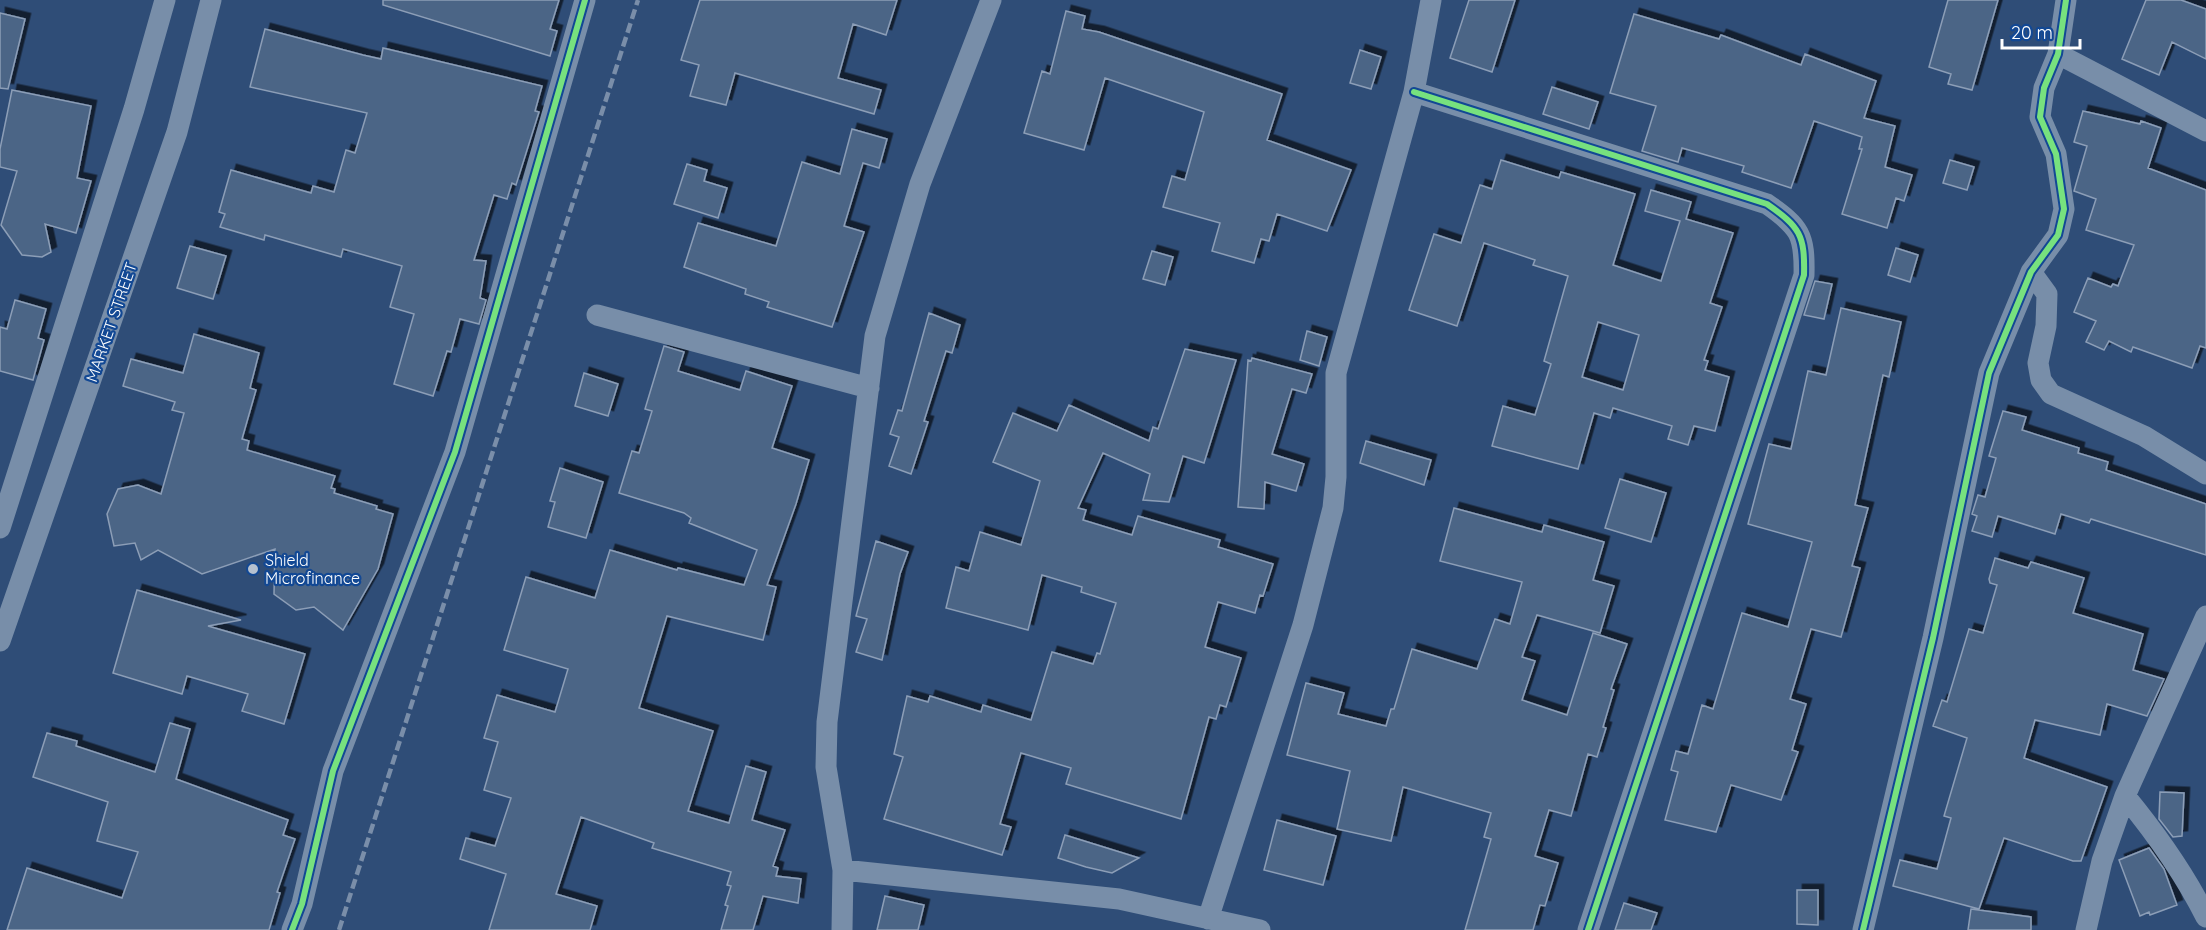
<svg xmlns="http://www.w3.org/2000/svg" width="2206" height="930" viewBox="0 0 2206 930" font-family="Quicksand,sans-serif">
  <defs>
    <filter id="shadow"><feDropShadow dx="5.5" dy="-5.5" stdDeviation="0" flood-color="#0009"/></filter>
  </defs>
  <rect width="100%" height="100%" fill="#2f4d77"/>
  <!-- building -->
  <path fill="#4c6586" stroke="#8c9eb7" stroke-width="1.5" fill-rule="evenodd" filter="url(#shadow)" d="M 383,0 L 559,0 L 550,29 L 557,31 L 550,56 L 383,5 Z
    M 700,0 L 897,0 L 886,35 L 853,24 L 838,78 L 881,90 L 874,114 L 735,73 L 726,105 L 690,96 L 699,65 L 681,60 Z
    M 1469,0 L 1515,0 L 1492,72 L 1450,58 Z
    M 1948,0 L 1998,0 L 1972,90 L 1948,84 L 1951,74 L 1929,67 Z
    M 2146,0 L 2181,0 L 2206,9 L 2206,59 L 2172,42 L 2159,75 L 2122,59 Z
    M 1066,11 L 1085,16 L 1082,29 L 1099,32 L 1282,94 L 1267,140 L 1351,170 L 1327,231 L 1277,214 L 1269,241 L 1261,239 L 1254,263 L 1212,251 L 1220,223 L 1163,207 L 1172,176 L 1185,180 L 1204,112 L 1105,78 L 1084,150 L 1024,133 L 1042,71 L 1050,74 Z
    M 0,13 L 25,19 L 8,89 L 0,88 Z
    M 1634,14 L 1719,39 L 1721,35 L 1801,65 L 1805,54 L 1876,81 L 1864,118 L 1895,126 L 1885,167 L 1912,175 L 1904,201 L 1896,198 L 1887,228 L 1842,214 L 1862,149 L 1859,149 L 1862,137 L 1814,121 L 1791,188 L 1742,172 L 1744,166 L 1682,148 L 1678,162 L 1642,151 L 1656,106 L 1610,93 Z
    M 265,29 L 363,55 L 381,59 L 383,48 L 542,86 L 535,111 L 539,112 L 516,185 L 512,183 L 507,199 L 494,195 L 474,260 L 486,261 L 480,298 L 486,300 L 479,324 L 460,319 L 451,352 L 447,351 L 433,396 L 394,384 L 414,314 L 390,307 L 402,266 L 343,249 L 341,257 L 265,235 L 264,240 L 220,227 L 225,214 L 219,212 L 231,170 L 311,193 L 313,186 L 334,192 L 346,150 L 355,153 L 367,113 L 250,87 Z
    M 1360,50 L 1381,57 L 1371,89 L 1350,83 Z
    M 1552,87 L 1598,102 L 1589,129 L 1543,114 Z
    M 12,90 L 91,106 L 77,178 L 91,181 L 76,233 L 45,224 L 51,252 L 42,257 L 22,255 L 1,225 L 17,171 L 0,167 L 0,149 Z
    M 2083,111 L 2140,124 L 2141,121 L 2161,128 L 2148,168 L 2206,190 L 2206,348 L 2200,346 L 2192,368 L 2133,347 L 2131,352 L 2109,341 L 2104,350 L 2086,342 L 2096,321 L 2074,312 L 2088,278 L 2111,287 L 2113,284 L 2118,286 L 2134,245 L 2086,230 L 2096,199 L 2074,191 L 2087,146 L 2074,142 Z
    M 852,129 L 887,139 L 879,168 L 863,163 L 844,226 L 864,232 L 832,327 L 767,307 L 769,302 L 745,294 L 746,289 L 684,267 L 698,223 L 776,246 L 802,162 L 840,174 Z
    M 1501,160 L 1559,178 L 1561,172 L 1635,194 L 1613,265 L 1661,281 L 1680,221 L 1645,211 L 1651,190 L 1691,202 L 1686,219 L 1733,233 L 1710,303 L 1722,307 L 1704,360 L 1708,361 L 1705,370 L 1729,377 L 1715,431 L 1694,426 L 1688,445 L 1668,439 L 1672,426 L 1613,408 L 1610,418 L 1594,413 L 1578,469 L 1492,446 L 1503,406 L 1535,415 L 1551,364 L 1544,361 L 1568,276 L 1533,265 L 1535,260 L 1484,243 L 1457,326 L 1409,310 L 1434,234 L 1461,243 L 1480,185 L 1492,189 ZM 1598,322 L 1639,335 L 1623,390 L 1582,377 Z
    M 1950,160 L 1974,167 L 1967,190 L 1943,183 Z
    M 687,164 L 707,170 L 704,181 L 727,188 L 718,218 L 674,204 Z
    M 190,246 L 226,256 L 213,299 L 177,288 Z
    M 1896,248 L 1918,255 L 1910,282 L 1888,275 Z
    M 1152,251 L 1173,257 L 1165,285 L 1143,279 Z
    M 1815,281 L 1832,284 L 1824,319 L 1804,315 Z
    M 15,300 L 46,309 L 38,338 L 44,340 L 33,380 L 0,371 L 0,327 L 7,329 Z
    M 1841,308 L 1901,322 L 1889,377 L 1883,375 L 1855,505 L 1868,508 L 1852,566 L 1860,568 L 1841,637 L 1811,629 L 1790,699 L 1806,704 L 1792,750 L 1798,752 L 1781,800 L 1731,785 L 1716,832 L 1665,820 L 1678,772 L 1671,770 L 1676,751 L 1688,754 L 1702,705 L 1713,709 L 1742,613 L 1788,627 L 1812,542 L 1748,524 L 1769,444 L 1791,449 L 1808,371 L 1826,375 Z
    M 929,313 L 960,325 L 952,353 L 946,351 L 924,421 L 928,422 L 911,474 L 889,466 L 899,437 L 890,434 L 898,410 L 902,411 Z
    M 1307,331 L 1327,337 L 1319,366 L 1300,360 Z
    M 194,334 L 259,353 L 250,388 L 256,390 L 242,439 L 249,441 L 247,450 L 335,476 L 331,488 L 335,489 L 334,493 L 377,506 L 376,509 L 393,514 L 378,569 L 343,630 L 314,607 L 296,610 L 274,594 L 275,549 L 202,574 L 158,550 L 141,560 L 135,543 L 114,546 L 107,514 L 118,489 L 138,485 L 161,494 L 184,413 L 172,410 L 175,402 L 123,386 L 131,359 L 183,373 Z
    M 664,346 L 684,352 L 678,371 L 740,390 L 746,371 L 792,386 L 772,448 L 809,460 L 796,504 L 767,585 L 776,587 L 763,640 L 667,616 L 639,708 L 713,731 L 688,811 L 729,823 L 746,766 L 766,772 L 752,820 L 785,830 L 773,866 L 778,868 L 776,876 L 801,879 L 798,903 L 763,896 L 753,930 L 721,930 L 728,906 L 725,905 L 731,886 L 727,885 L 731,872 L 652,848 L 654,843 L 581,817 L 556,894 L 597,906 L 590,930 L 489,930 L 506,874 L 460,859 L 466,838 L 495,846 L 511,798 L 484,790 L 498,742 L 484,738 L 497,695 L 555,712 L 568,669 L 504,650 L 526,577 L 595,598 L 610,550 L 677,570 L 678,568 L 744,585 L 757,550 L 689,523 L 691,518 L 684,513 L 619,493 L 632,451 L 639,453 L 652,411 L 645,409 Z
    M 1185,349 L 1236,360 L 1204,463 L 1183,456 L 1169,502 L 1143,500 L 1150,474 L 1103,453 L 1078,508 L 1086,510 L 1083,520 L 1132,535 L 1138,516 L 1220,540 L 1218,547 L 1273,564 L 1263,596 L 1260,595 L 1255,613 L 1218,602 L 1205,647 L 1241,658 L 1226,707 L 1220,705 L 1216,719 L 1209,717 L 1181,819 L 1066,784 L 1071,768 L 1021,753 L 1000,824 L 1011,827 L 1002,855 L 884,819 L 903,757 L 894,754 L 907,696 L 928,702 L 930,696 L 981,712 L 983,705 L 1031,720 L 1052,652 L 1093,664 L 1097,653 L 1100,654 L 1116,603 L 1081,592 L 1082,587 L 1042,575 L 1028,630 L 946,608 L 956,567 L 969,571 L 980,532 L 1021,545 L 1040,481 L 993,462 L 1013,413 L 1057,431 L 1069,405 L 1149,441 L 1153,427 L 1158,429 Z
    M 1252,358 L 1312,374 L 1306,393 L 1292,389 L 1272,454 L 1304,464 L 1296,491 L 1265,482 L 1264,509 L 1238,507 L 1248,360 L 1251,361 Z
    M 584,373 L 618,384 L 608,416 L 575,406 Z
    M 2003,411 L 2026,417 L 2022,430 L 2079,448 L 2078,453 L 2108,462 L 2106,470 L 2206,504 L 2206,555 L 2091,519 L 2089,523 L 2061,514 L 2055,534 L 1998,516 L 1992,537 L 1972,531 L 1977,516 L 1972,514 L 1978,495 L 1985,497 L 1996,458 L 1989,456 Z
    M 1366,441 L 1431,460 L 1424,485 L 1360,463 Z
    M 560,468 L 603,482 L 586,538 L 548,527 L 555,502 L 550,501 Z
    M 1620,479 L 1666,493 L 1651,542 L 1605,528 Z
    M 1454,508 L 1542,532 L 1544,525 L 1604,542 L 1593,580 L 1614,586 L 1600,633 L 1537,615 L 1522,657 L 1535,661 L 1522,700 L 1567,715 L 1593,633 L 1627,644 L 1611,689 L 1614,690 L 1603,727 L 1606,728 L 1597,757 L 1588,754 L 1571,816 L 1549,810 L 1535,856 L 1558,863 L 1545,906 L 1540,905 L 1533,930 L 1465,930 L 1491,839 L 1484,837 L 1491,813 L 1403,787 L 1391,841 L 1337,829 L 1350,771 L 1287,755 L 1306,683 L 1344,693 L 1338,714 L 1386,726 L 1391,709 L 1394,709 L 1412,649 L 1477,669 L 1495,619 L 1510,624 L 1522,582 L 1440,561 Z
    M 876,541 L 908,552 L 900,574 L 882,660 L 856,652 L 867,619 L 856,616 Z
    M 1995,558 L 2028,568 L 2031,562 L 2084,578 L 2073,613 L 2143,634 L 2133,670 L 2164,679 L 2147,716 L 2107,704 L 2100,735 L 2035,720 L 2024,758 L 2107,787 L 2081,861 L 2073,861 L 2004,838 L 1979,909 L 1893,886 L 1900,860 L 1937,869 L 1951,818 L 1944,816 L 1967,738 L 1933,726 L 1942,700 L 1947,702 L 1969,629 L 1983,633 L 1997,585 L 1990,583 L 1989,579 Z
    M 137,590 L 241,620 L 208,626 L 305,654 L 284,724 L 242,711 L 248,694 L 187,676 L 182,694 L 113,673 Z
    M 170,723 L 190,729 L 176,779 L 288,820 L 283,835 L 295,839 L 277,892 L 280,893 L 269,930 L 7,930 L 27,868 L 122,898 L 138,852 L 97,841 L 108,802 L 33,777 L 47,733 L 77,741 L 76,746 L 155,772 Z
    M 2160,792 L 2184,793 L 2182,836 L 2173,837 L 2159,819 Z
    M 1277,820 L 1336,836 L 1323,885 L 1264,870 Z
    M 1065,835 L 1139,858 L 1112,873 L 1086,867 L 1058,858 Z
    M 2149,848 L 2164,869 L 2177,905 L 2150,915 L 2149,912 L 2140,916 L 2119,860 Z
    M 1797,890 L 1818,890 L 1818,925 L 1797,924 Z
    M 885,896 L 924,905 L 918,930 L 877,930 Z
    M 1624,903 L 1657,913 L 1651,930 L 1615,930 Z
    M 1971,909 L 2031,917 L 2031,930 L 1968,930 Z"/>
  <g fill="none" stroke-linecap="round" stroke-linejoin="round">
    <!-- street -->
    <path stroke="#788ea9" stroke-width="21" d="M 2058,54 L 2206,131
      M 1414,92 L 1767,204 C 1800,227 1805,235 1804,275 L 1588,930
      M 2031,272 L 2047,294 L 2046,326 L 2038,363 L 2041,380 L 2051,394 L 2144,436 L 2206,474
      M 597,315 L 869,388
      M 0,528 L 134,109 L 165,0
      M 0,641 L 177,132 L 211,0
      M 2125,796 C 2157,835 2184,873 2206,917
      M 843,870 L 1119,899 L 1260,930
      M 1208,919 L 1303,625 L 1333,508 L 1336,477 L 1336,373 L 1414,92 L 1431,0
      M 292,930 L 302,904 L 333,771 L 455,452 L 585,0
      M 842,930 L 843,870 L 826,767 L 827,722 L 875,336 L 920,184 L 991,0
      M 1863,930 L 1933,638 L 1989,373 L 2031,272 L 2058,235 L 2064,209 L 2056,154 L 2040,117 L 2044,88 L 2058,54 L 2066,0
      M 2086,930 L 2102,861 L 2125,796 L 2206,616"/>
    <!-- rail -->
    <path stroke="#7a8ea9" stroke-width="4.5" stroke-dasharray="10 4.5" stroke-linecap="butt" d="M 339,930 L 638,0"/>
    <defs>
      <path id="cycleway" d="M 1414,92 L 1767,204 C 1800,227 1805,235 1804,275 L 1588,930
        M 292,930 L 302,904 L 333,771 L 455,452 L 585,0
        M 1863,930 L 1933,638 L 1989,373 L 2031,272 L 2058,235 L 2064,209 L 2056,154 L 2040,117 L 2044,88 L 2058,54 L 2066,0"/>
    </defs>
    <!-- cycleway casing -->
    <use href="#cycleway" stroke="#124894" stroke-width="10"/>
    <!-- cycleway -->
    <use href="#cycleway" stroke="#77e17e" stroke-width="6"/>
  </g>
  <!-- markers -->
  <circle fill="#b6c1cf" stroke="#124894" stroke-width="2" cx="253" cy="569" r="6"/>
  <g text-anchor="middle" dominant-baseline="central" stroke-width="4.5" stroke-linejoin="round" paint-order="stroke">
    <!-- street labels -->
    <g font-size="16" fill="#fff" stroke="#124894">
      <text transform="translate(111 322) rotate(-71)">MARKET STREET</text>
    </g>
    <!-- poi labels -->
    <g font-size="16" fill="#fff" stroke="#124894" text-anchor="start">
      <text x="265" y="560">Shield<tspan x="265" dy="18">Microfinance</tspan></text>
    </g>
  </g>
  <!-- scale -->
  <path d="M2002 39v9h78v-9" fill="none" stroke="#ffffff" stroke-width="3"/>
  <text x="2011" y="39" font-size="18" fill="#ffffff" stroke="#124894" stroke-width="4.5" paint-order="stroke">20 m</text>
</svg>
